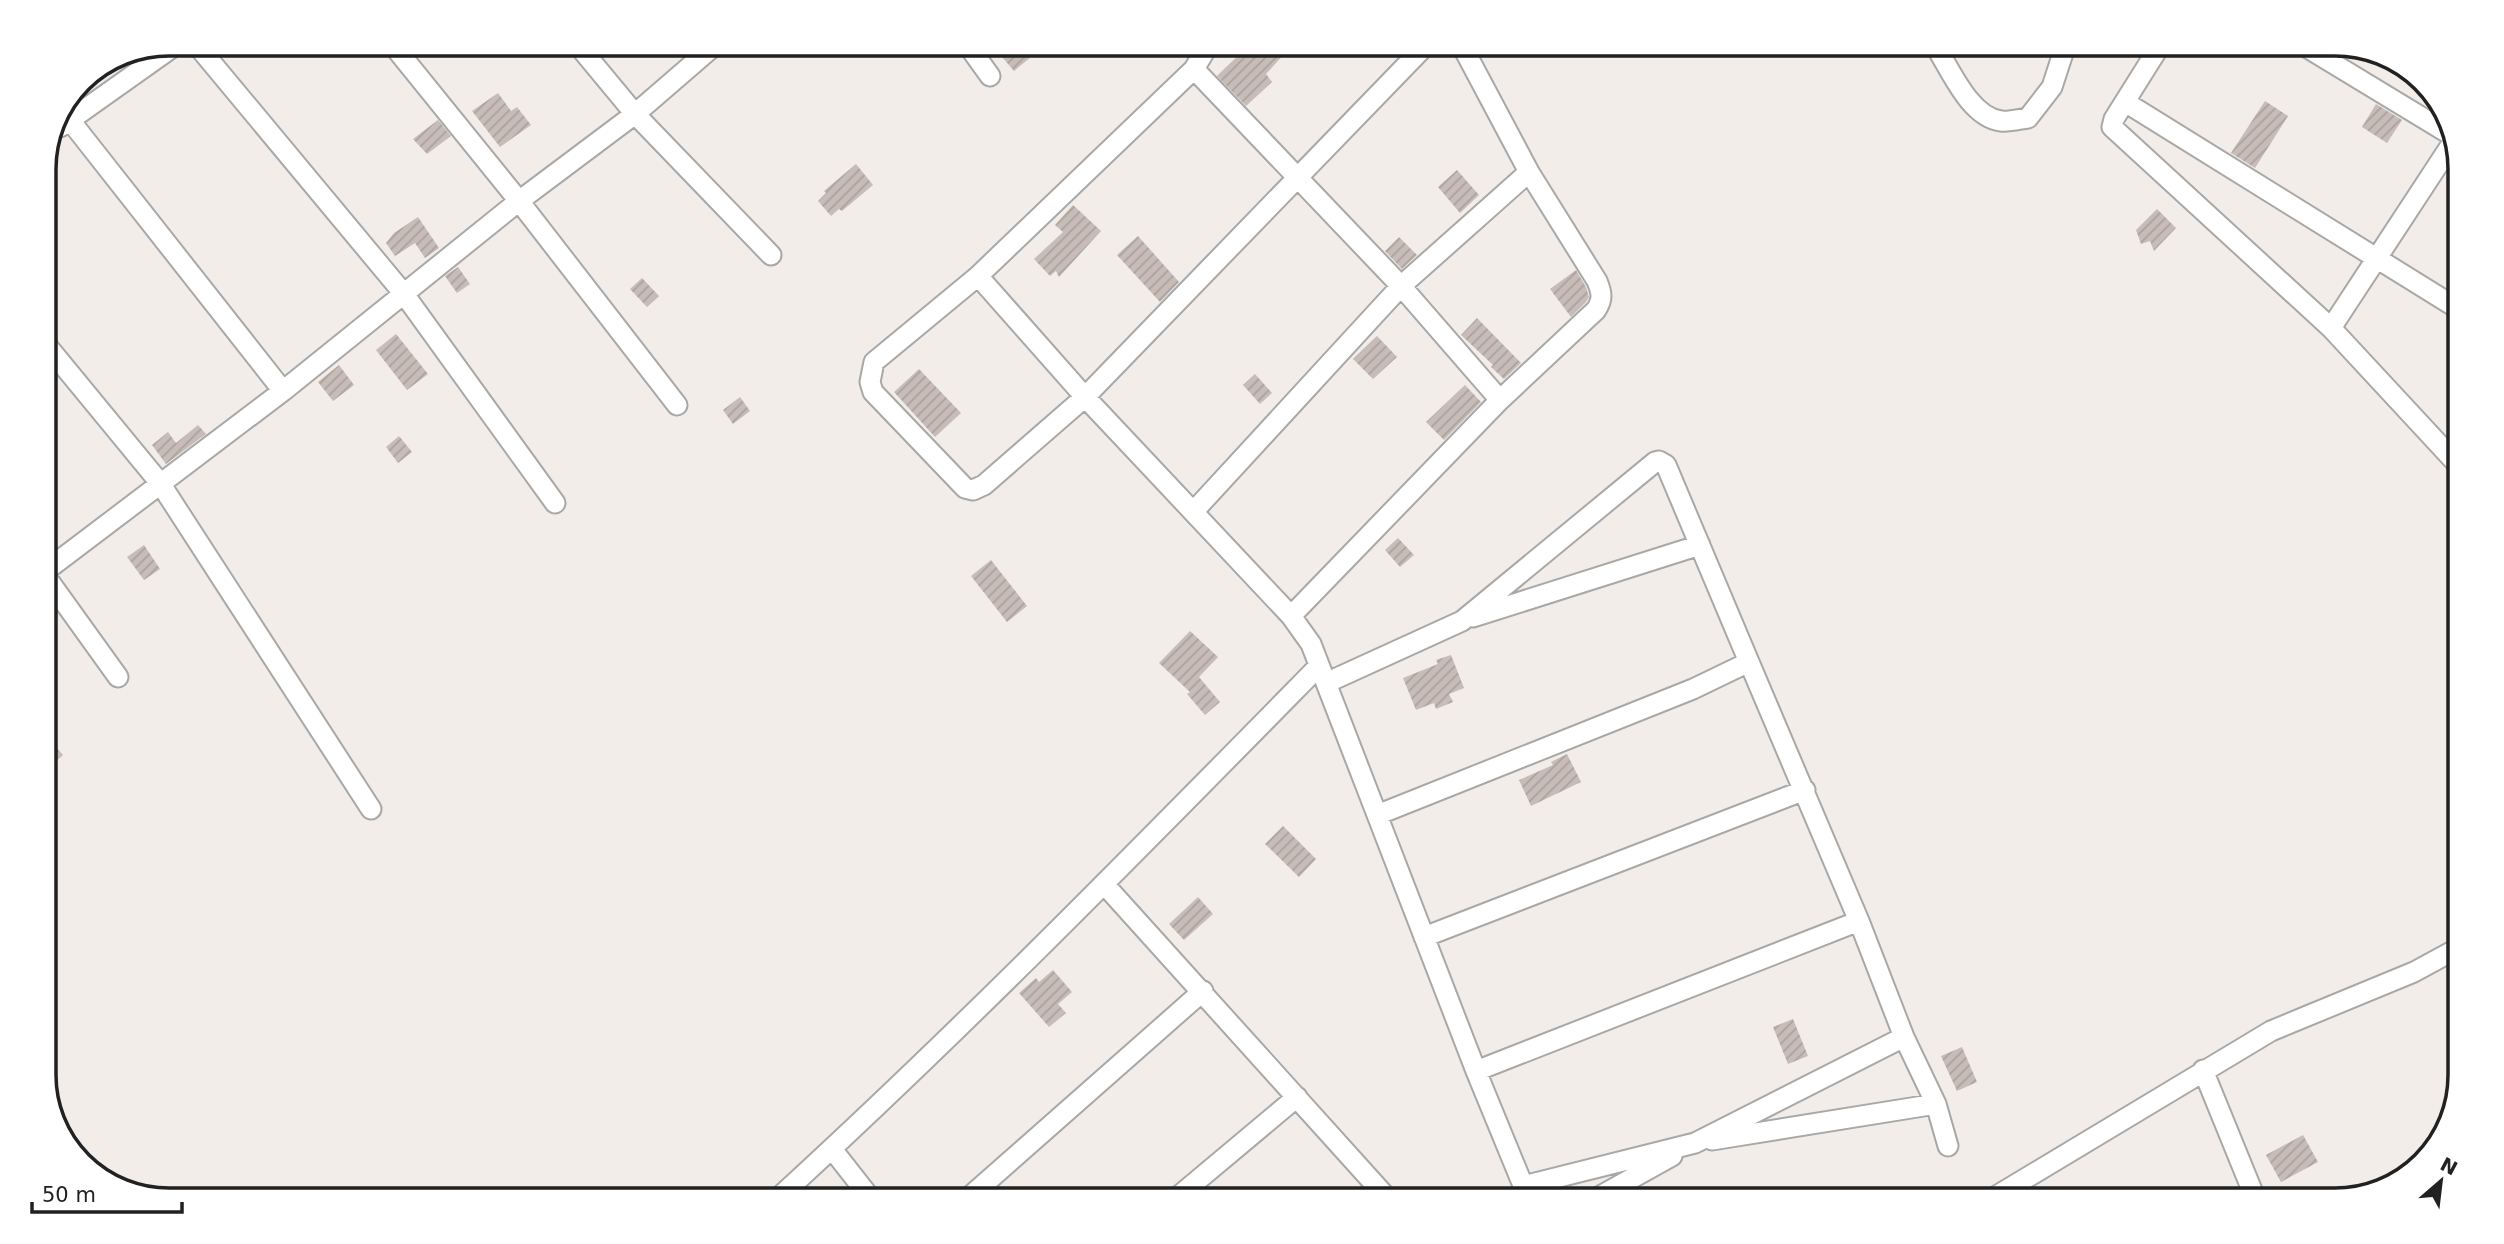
<svg xmlns="http://www.w3.org/2000/svg" width="2504" height="1244" viewBox="0 0 2504 1244" font-family="'DejaVu Sans',sans-serif">
  <defs>
    <pattern id="building-hatch" width="6" height="6" patternUnits="userSpaceOnUse" patternTransform="scale(1.75)"><rect width="6" height="6" fill="#c7bcb7"/><path d="M-1 1l2-2M0 6l6-6M5 7l2-2" fill="none" stroke="#aba19d"/></pattern>
  </defs>
  <rect width="100%" height="100%" fill="#f2ede8"/>
  <!-- building -->
  <path fill="url(#building-hatch)" d="M 991,44 L 1047,44 L 1014,71 Z
    M 1250,44 L 1279,44 L 1287,51 L 1266,74 L 1272,82 L 1246,106 L 1217,76 Z
    M 498,93 L 511,111 L 517,107 L 531,125 L 500,147 L 472,111 Z
    M 2265,101 L 2288,116 L 2255,168 L 2231,153 Z
    M 2376,104 L 2402,120 L 2387,143 L 2362,127 Z
    M 438,120 L 451,136 L 427,154 L 413,139 Z
    M 856,164 L 873,185 L 842,211 L 839,209 L 831,216 L 818,201 L 826,193 L 824,191 Z
    M 1457,170 L 1479,195 L 1460,213 L 1438,187 Z
    M 1073,205 L 1101,231 L 1059,277 L 1056,271 L 1050,276 L 1034,259 L 1063,232 L 1055,225 Z
    M 2157,209 L 2176,228 L 2154,251 L 2150,241 L 2141,244 L 2136,230 Z
    M 418,217 L 439,248 L 425,258 L 415,243 L 395,256 L 386,243 L 394,233 Z
    M 1138,236 L 1179,282 L 1160,302 L 1117,255 Z
    M 1399,237 L 1417,255 L 1402,269 L 1385,251 Z
    M 458,267 L 470,284 L 457,293 L 445,276 Z
    M 1576,270 L 1586,287 L 1589,297 L 1586,302 L 1571,317 L 1550,289 Z
    M 642,278 L 659,296 L 647,307 L 630,289 Z
    M 1477,318 L 1521,363 L 1504,379 L 1491,367 L 1493,365 L 1461,335 Z
    M 396,334 L 428,374 L 407,390 L 376,350 Z
    M 1377,336 L 1397,357 L 1373,379 L 1353,359 Z
    M 339,365 L 354,385 L 333,401 L 318,382 Z
    M 919,369 L 961,413 L 935,437 L 894,392 Z
    M 1255,374 L 1272,393 L 1260,404 L 1243,385 Z
    M 1465,385 L 1481,402 L 1444,440 L 1426,422 Z
    M 740,397 L 750,411 L 733,424 L 723,410 Z
    M 198,425 L 206,434 L 166,464 L 152,445 L 168,432 L 176,443 Z
    M 399,436 L 412,452 L 398,463 L 386,447 Z
    M 1398,538 L 1414,555 L 1400,567 L 1385,550 Z
    M 144,545 L 160,569 L 144,580 L 127,557 Z
    M 991,560 L 1027,606 L 1007,622 L 971,576 Z
    M 1190,631 L 1218,657 L 1199,677 L 1220,702 L 1205,715 L 1187,694 L 1190,692 L 1159,663 Z
    M 1451,655 L 1464,688 L 1449,694 L 1453,702 L 1436,709 L 1434,703 L 1416,710 L 1403,678 L 1438,664 L 1436,660 Z
    M 44,734 L 63,755 L 44,772 Z
    M 1567,754 L 1581,782 L 1531,806 L 1519,780 L 1553,765 L 1551,762 Z
    M 1283,826 L 1316,859 L 1299,877 L 1265,844 Z
    M 1198,897 L 1213,914 L 1184,940 L 1169,924 Z
    M 1053,970 L 1072,992 L 1058,1004 L 1066,1013 L 1049,1027 L 1019,993 L 1036,978 L 1039,982 Z
    M 1793,1019 L 1808,1056 L 1788,1064 L 1773,1027 Z
    M 1962,1047 L 1977,1082 L 1957,1091 L 1941,1056 Z
    M 2303,1135 L 2318,1162 L 2281,1182 L 2266,1155 Z"/>
  <g fill="none" stroke-linecap="round" stroke-linejoin="round">
    <defs>
      <path id="minor" d="M 196,44 L 404,294 L 555,503
        M 392,44 L 519,201 L 677,405
        M 577,44 L 635,114 L 771,255
        M 967,44 L 990,76
        M 1209,44 L 1194,69 L 978,276 L 874,362 L 870,382 L 873,392 L 965,488 L 973,490 L 984,485 L 1085,397 L 1427,44
        M 1934,44 C 1950,68 1969,117 2001,121 C 2009,122 2020,119 2028,118 L 2052,87 L 2066,44
        M 2161,44 L 2114,119 L 2112,127 L 2331,328 L 2460,467
        M 2301,44 L 2451,135
        M 1194,69 L 1401,286 L 1500,400
        M 2125,102 L 2460,310
        M 65,114 L 283,391
        M 60,127 L 177,44
        M 978,276 L 1085,397 L 1291,616 L 1311,644 L 1476,1071 L 1529,1200
        M 2331,328 L 2453,142
        M 44,342 L 160,483 L 371,809
        M 1194,511 L 1401,286 L 1529,172
        M 44,572 L 283,391 L 519,201 L 635,114 L 716,44
        M 44,574 L 118,677
        M 1291,616 L 1500,400 L 1596,310 C 1603,299 1602,293 1597,281 L 1529,172 L 1461,44
        M 1473,617 L 1700,545
        M 1326,683 L 1462,621 L 1655,462 L 1659,461 L 1666,465 L 1749,662
        M 1377,815 L 1693,689 L 1749,662 L 1859,921 L 1904,1037 L 1936,1104 L 1948,1146
        M 1104,884 L 1389,1200
        M 1424,937 L 1805,790
        M 2203,1070 L 2256,1200
        M 1476,1071 L 1859,921
        M 1712,1140 L 1936,1104
        M 832,1149 L 872,1200
        M 1523,1186 L 1695,1143 L 1904,1037
        M 776,1200 C 963,1029 1141,847 1319,666
        M 966,1200 L 1203,991
        M 1174,1200 L 1297,1097
        M 1593,1200 L 1672,1156
        M 1978,1200 L 1993,1198 L 2271,1031 L 2414,972 L 2460,947"/>
    </defs>
    <!-- minor casing -->
    <use href="#minor" stroke="#a8a8a8" stroke-width="23"/>
    <!-- minor -->
    <use href="#minor" stroke="#fff" stroke-width="19"/>
  </g>
  <!-- crop -->
  <path d="M0 0H2504V1244H0ZM169 56H2335A113 113 0 0 1 2448 169V1075A113 113 0 0 1 2335 1188H169A113 113 0 0 1 56 1075V169A113 113 0 0 1 169 56Z" fill="#fff" fill-rule="evenodd"/>
  <path fill="none" stroke="#212121" stroke-width="3.5" d="M169 56H2335A113 113 0 0 1 2448 169V1075A113 113 0 0 1 2335 1188H169A113 113 0 0 1 56 1075V169A113 113 0 0 1 169 56Z"/>
  <!-- north arrow -->
  <g transform="translate(2441 1181) rotate(28)" stroke="#ffffff" stroke-width="5" paint-order="stroke">
  <path d="M0-5L12 26L0 18L-12 26Z" fill="#212121"/>
  <text y="-10" font-size="19" font-weight="bold" text-anchor="middle" fill="#212121">N</text>
  </g>
  <!-- scale -->
  <path d="M32 1202v10h150v-10" fill="none" stroke="#212121" stroke-width="3.5"/>
  <text x="42" y="1202" font-size="21" fill="#212121" stroke="#ffffff" stroke-width="5" paint-order="stroke">50 m</text>
</svg>
